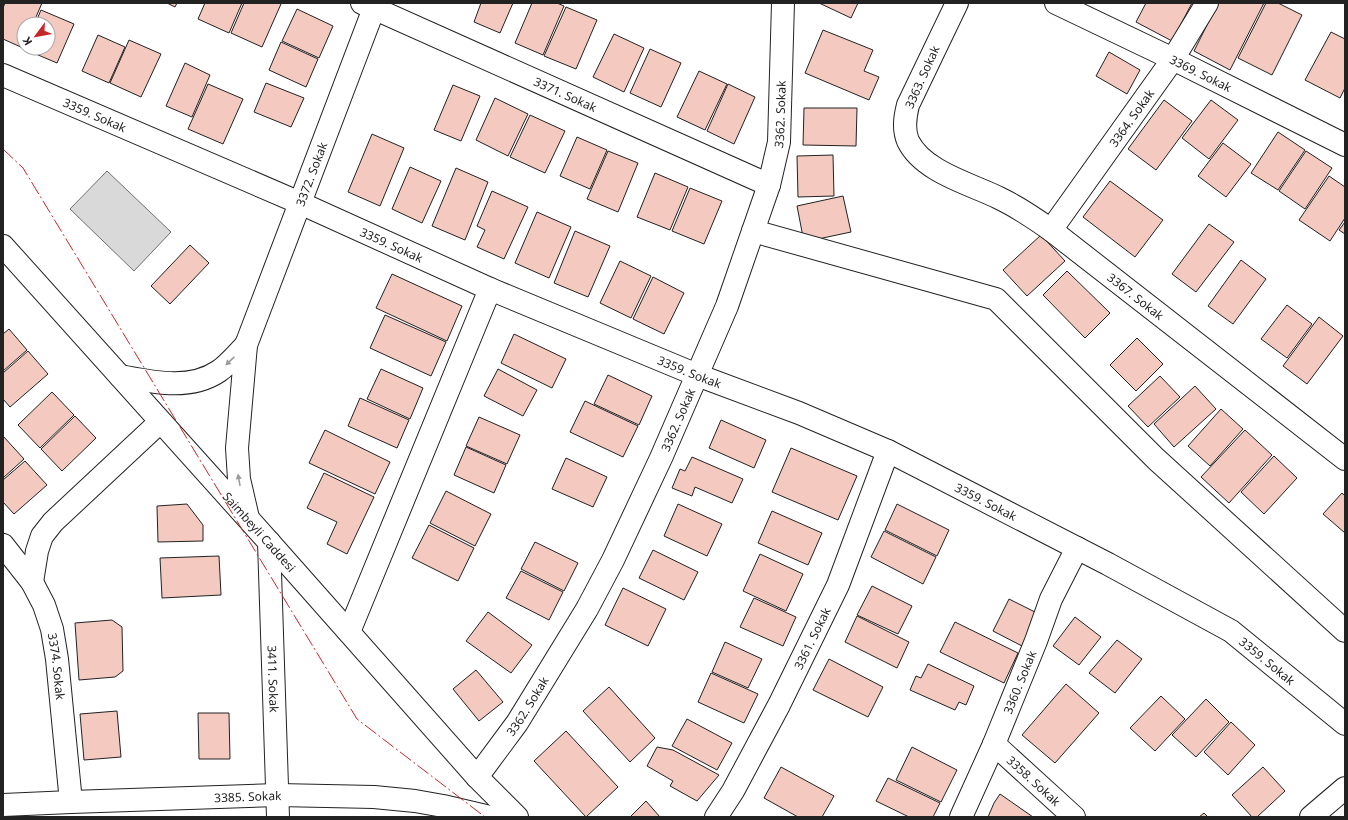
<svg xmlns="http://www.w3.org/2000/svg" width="1348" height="820" viewBox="0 0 1348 820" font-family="'Noto Sans',sans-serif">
  <rect width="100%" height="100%" fill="#fff"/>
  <!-- water -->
  <path fill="#d9d9d9" stroke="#6f6f6f" d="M 107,171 L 171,232 L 134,271 L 70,209 Z"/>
  <!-- building -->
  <path fill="#f3c9c0" stroke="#222" d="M 5,3 L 42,3 L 33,24 L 24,24 L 24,45 L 23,48 L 3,39 L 3,8 Z
    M 167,3 L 177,3 L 175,7 Z
    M 205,3 L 242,3 L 229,33 L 198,19 Z
    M 244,3 L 278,3 L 281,4 L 262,47 L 231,33 Z
    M 481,3 L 513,3 L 500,33 L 474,22 Z
    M 532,3 L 557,3 L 564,6 L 543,55 L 515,43 Z
    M 819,3 L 858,3 L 851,18 Z
    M 1146,3 L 1192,3 L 1172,41 L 1136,22 Z
    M 1218,3 L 1264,3 L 1230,70 L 1194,51 Z
    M 1266,3 L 1278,3 L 1302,15 L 1272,75 L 1238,58 Z
    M 566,7 L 597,20 L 576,69 L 544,56 Z
    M 297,9 L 333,26 L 319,58 L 282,41 Z
    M 41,10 L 74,24 L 57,63 L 24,49 L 48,48 L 48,24 L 35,24 Z
    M 823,30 L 873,50 L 864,71 L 879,77 L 869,100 L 805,73 Z
    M 1331,32 L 1345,39 L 1345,88 L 1340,98 L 1305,80 Z
    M 614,34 L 644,48 L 624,92 L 593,77 Z
    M 98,35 L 125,47 L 109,83 L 82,71 Z
    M 129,40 L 161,54 L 141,97 L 110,83 Z
    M 281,42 L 318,59 L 306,87 L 269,70 Z
    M 650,49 L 681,63 L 661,107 L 630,93 Z
    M 1109,52 L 1140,70 L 1127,94 L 1096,76 Z
    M 185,63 L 210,75 L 192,117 L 166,106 Z
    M 699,71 L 727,84 L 705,130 L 677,117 Z
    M 266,83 L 304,98 L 291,127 L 254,112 Z
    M 208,84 L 243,99 L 223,144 L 188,129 Z
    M 728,84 L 755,97 L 734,144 L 707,131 Z
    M 453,85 L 480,96 L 461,141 L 434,130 Z
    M 495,98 L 528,114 L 508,156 L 476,140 Z
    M 1164,100 L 1192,121 L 1156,170 L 1128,149 Z
    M 1211,100 L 1238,120 L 1209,159 L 1182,138 Z
    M 804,108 L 857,108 L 856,146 L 803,145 Z
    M 530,115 L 565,131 L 545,173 L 510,157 Z
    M 1278,132 L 1305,150 L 1278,190 L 1251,173 Z
    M 372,134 L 404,148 L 380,206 L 348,192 Z
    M 577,137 L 607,150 L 590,189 L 560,176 Z
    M 1223,143 L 1251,164 L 1226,197 L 1198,176 Z
    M 608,151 L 638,163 L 618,212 L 587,199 Z
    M 1306,151 L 1332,168 L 1305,209 L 1279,191 Z
    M 833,155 L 834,196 L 798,197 L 797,156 Z
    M 410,167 L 441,181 L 422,223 L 392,209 Z
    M 456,168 L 488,182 L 465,240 L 432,226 Z
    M 655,173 L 688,187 L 670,230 L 637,217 Z
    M 1329,176 L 1345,187 L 1345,218 L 1330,241 L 1299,220 Z
    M 1110,181 L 1163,220 L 1135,257 L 1083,217 Z
    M 690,188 L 722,201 L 704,244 L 672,231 Z
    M 492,191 L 528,207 L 504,259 L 477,247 L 485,230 L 477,226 Z
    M 843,196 L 851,232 L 804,242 L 797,206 Z
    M 537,212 L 571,227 L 549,278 L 515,263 Z
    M 1345,222 L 1345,234 L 1339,230 Z
    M 1209,224 L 1234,242 L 1196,292 L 1172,274 Z
    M 575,231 L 610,246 L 588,297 L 554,283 Z
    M 1041,235 L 1065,261 L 1027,296 L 1003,270 Z
    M 190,245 L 209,263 L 170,304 L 151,286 Z
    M 1241,260 L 1266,279 L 1233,324 L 1208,306 Z
    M 620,261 L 651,276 L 631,318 L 600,303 Z
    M 1067,271 L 1110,313 L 1085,338 L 1043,295 Z
    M 392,274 L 462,306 L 447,341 L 376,308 Z
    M 653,277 L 684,293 L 664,334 L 633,319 Z
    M 1287,305 L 1312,324 L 1287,358 L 1261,339 Z
    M 385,315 L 446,342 L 431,376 L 370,348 Z
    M 1319,317 L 1343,336 L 1307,384 L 1283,366 Z
    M 9,329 L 27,350 L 3,371 L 3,334 Z
    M 514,334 L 566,359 L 552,388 L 501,363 Z
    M 1137,338 L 1163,364 L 1136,391 L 1110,365 Z
    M 28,351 L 48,374 L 10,407 L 3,399 L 3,373 Z
    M 381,369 L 423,388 L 410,419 L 367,399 Z
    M 498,369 L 537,390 L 523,416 L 484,396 Z
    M 608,375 L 652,396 L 639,425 L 594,404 Z
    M 1160,376 L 1180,397 L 1148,427 L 1128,406 Z
    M 1195,386 L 1216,409 L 1174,447 L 1154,424 Z
    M 52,392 L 74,415 L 40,448 L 18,425 Z
    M 360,398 L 409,420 L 397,448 L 348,426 Z
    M 585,401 L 638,426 L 623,457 L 570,432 Z
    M 1221,409 L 1243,429 L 1210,466 L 1188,446 Z
    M 75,416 L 96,438 L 62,471 L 41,449 Z
    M 479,417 L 520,435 L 507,464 L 466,446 Z
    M 721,420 L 766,440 L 754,468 L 709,448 Z
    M 325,430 L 390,462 L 375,494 L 309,463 Z
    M 1245,430 L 1272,455 L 1229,503 L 1201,477 Z
    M 3,436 L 24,459 L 3,478 Z
    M 466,447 L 506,465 L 494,493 L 454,475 Z
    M 791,448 L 857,476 L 838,520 L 772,492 Z
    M 1274,456 L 1297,478 L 1264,514 L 1241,492 Z
    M 692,457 L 743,479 L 732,503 L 695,487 L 692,496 L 672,488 L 680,469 L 685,471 Z
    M 566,458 L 607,477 L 593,507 L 552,489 Z
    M 25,461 L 47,485 L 14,514 L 3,502 L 3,480 Z
    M 324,473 L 374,497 L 347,554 L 327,544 L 337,522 L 307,508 Z
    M 446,491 L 491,514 L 475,546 L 430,523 Z
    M 1342,493 L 1345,496 L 1345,533 L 1323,514 Z
    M 187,504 L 203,525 L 203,541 L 158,542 L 157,506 Z
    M 678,504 L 722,524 L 707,556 L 664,536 Z
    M 897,504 L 949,530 L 937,556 L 885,530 Z
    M 772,511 L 822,533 L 808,565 L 758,543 Z
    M 429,525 L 474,548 L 458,581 L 412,558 Z
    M 884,531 L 936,557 L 923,584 L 871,557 Z
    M 535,542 L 578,563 L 564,591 L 521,569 Z
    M 653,550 L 698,572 L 684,600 L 639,578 Z
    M 760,554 L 803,574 L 786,611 L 743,591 Z
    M 219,556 L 221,595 L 162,598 L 160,558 Z
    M 521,571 L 563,592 L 549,620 L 506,598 Z
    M 872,586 L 912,606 L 898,634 L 857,615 Z
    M 623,588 L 666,609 L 648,646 L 605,625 Z
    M 754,598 L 796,617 L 783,646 L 740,627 Z
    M 1009,599 L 1039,614 L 1022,646 L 993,631 Z
    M 488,612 L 532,645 L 511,673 L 466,641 Z
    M 857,616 L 909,642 L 897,668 L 845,642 Z
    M 1075,617 L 1101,637 L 1079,665 L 1053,646 Z
    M 112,620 L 122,627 L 123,671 L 115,677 L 79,680 L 75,623 Z
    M 955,622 L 1018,653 L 1004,683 L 940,652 Z
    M 1117,640 L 1142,659 L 1115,693 L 1089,673 Z
    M 725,642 L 762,659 L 748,688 L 712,672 Z
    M 829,659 L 883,687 L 868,717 L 813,690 Z
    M 928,664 L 974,686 L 966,705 L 959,702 L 955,710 L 910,690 L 916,676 L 921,678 Z
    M 476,670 L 503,702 L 479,721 L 453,689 Z
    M 711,673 L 758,694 L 744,723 L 698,702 Z
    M 1066,684 L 1099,713 L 1055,763 L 1022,735 Z
    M 609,687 L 655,738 L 630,762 L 583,711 Z
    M 1161,696 L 1185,719 L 1155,751 L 1130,728 Z
    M 1206,699 L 1229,722 L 1196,757 L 1172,735 Z
    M 117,711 L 121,757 L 84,760 L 80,714 Z
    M 198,713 L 229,713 L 230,759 L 199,759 Z
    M 687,719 L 732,743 L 717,770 L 672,746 Z
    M 1231,722 L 1255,745 L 1228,775 L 1204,752 Z
    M 566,731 L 618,787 L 586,817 L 534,761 Z
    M 657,747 L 673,750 L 719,775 L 697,801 L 670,786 L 673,781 L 647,766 Z
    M 912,747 L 957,770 L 941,802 L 896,780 Z
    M 781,767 L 834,796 L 822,817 L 798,817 L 764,798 Z
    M 1263,767 L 1285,791 L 1257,817 L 1252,817 L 1232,795 Z
    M 888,778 L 940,803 L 933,817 L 909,817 L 876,801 Z
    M 1000,794 L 1033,817 L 988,817 L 994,803 Z
    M 646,801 L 660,817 L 630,817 Z
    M 1204,813 L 1208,817 L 1199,817 Z"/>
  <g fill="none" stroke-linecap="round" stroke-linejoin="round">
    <defs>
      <g id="minor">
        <path id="s1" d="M 362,3 L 769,185"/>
        <path id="s2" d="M 957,3 L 908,105 C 905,117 903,129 908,141 C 923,172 971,184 999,198 C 1018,207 1034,218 1051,230 L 1345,459"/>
        <path id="s3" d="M 1056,3 L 1173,59 L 1345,145"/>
        <path id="s4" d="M 3,75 L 300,203 L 490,289 L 697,375 L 799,413 L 888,451 L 1108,564 L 1231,631 L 1345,724"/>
        <path id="s5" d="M 1051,230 L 1173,59 L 1207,3"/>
        <path d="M 753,231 L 996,299 L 1156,459 L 1345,631"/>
        <path id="s6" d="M 246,345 L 376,3"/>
        <path d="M 120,376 C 152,382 190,391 219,371 C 229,364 237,354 246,345 L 237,448 L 239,479 L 248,518"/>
        <path id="s7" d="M 269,542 L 278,817"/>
        <path id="s8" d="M 3,545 L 32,582 L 44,605 L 52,629 L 57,659 L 71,802"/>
        <path d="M 32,582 L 37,551 L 42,536 L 53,522 L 160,422"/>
        <path d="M 349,632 L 490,289"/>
        <path id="s9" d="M 994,744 L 1074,817"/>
        <path id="s10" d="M 477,777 L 517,723 L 587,609 L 613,560 L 661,458 L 727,306 L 769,185 L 779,142 L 783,3"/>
        <path id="s11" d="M 3,805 L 71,802 L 278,795 L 374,797 L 415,801 L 443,806 L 490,817"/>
        <path id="s12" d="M 716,817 L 733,791 L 779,705 L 838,585 L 888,451"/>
        <path id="s13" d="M 961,817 L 994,744 L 1036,641 L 1051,599 L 1077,548"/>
        <path d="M 1311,817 L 1345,788"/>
      </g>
      <g id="secondary">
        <path id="s14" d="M 3,246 L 269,542 L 477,777 L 517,817"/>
      </g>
    </defs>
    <!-- minor casing -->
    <use href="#minor" stroke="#222" stroke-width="24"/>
    <!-- secondary casing -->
    <use href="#secondary" stroke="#222" stroke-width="24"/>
    <!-- minor -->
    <use href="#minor" stroke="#fff" stroke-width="22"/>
    <!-- secondary -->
    <use href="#secondary" stroke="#fff" stroke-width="22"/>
    <!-- power -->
    <path stroke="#c62828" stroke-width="1" stroke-dasharray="14 3 2 3" stroke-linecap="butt" d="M 3,149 L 23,168 L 357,719 L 485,817"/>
  </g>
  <!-- one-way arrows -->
  <defs><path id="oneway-solid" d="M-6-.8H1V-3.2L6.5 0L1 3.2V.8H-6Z"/></defs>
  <g fill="#9c9c9c">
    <use href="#oneway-solid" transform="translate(230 361) rotate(137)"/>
    <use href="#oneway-solid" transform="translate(239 480) rotate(-100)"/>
  </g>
  <g text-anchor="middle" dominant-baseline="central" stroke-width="3" stroke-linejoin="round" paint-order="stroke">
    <!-- street labels -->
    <g font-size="12" fill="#222" stroke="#fff">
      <text stroke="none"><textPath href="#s3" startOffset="161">3369. Sokak</textPath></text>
      <text transform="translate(922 77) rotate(-66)">3363. Sokak</text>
      <text stroke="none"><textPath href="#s1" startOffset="223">3371. Sokak</textPath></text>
      <text stroke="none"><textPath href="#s10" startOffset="735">3362. Sokak</textPath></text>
      <text stroke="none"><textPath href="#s4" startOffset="100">3359. Sokak</textPath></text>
      <text stroke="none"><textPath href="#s5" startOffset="138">3364. Sokak</textPath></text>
      <text stroke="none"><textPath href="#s6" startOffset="183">3372. Sokak</textPath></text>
      <text stroke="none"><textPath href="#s4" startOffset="424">3359. Sokak</textPath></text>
      <text stroke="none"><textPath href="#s2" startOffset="428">3367. Sokak</textPath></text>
      <text stroke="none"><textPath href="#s4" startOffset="748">3359. Sokak</textPath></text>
      <text stroke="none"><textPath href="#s10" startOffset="411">3362. Sokak</textPath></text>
      <text stroke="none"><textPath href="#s4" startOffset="1072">3359. Sokak</textPath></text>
      <text stroke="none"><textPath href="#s14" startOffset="384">Saimbeyli Caddesi</textPath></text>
      <text stroke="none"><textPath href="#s12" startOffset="203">3361. Sokak</textPath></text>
      <text stroke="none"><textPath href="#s4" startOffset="1396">3359. Sokak</textPath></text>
      <text stroke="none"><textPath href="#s8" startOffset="136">3374. Sokak</textPath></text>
      <text stroke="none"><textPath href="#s7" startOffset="137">3411. Sokak</textPath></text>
      <text stroke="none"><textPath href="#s13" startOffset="147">3360. Sokak</textPath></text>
      <text stroke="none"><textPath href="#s10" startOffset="87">3362. Sokak</textPath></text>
      <text stroke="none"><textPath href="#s9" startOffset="54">3358. Sokak</textPath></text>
      <text stroke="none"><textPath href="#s11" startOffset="245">3385. Sokak</textPath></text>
    </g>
  </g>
  <!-- border -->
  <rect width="1348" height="820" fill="none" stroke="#222222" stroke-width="8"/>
  <!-- north arrow -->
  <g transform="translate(36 36) rotate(238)"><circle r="19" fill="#ffffff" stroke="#a7a7a7"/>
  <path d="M0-3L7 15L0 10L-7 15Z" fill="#c62828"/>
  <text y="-6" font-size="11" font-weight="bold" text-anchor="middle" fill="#222222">K</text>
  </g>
</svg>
